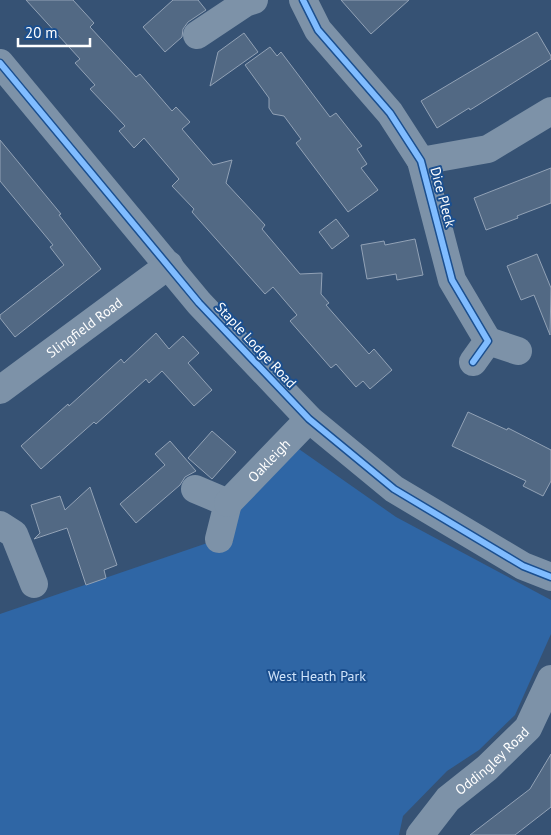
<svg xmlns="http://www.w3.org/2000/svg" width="551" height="835" viewBox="0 0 551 835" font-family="'PT Sans',sans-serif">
  <rect width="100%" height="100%" fill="#365274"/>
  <!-- green -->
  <path fill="#2f66a5" d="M 296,447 L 396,517 L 551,600 L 551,634 L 515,715 L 479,750 L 447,771 L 403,816 L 399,835 L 0,835 L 0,614 L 219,539 L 233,542 L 235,509 Z"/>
  <!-- building -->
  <path fill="#526984" stroke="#92a2b6" d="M 26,0 L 73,0 L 94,23 L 90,27 L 136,77 L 140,74 L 172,111 L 176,107 L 190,122 L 182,129 L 213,165 L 232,160 L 226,183 L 265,225 L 262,229 L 300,274 L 322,273 L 321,294 L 329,303 L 326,305 L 369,354 L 374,349 L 392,370 L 370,389 L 363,381 L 356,387 L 336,364 L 331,368 L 290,321 L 297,315 L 273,287 L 265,294 L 192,212 L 194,209 L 172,186 L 179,179 L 144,138 L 134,148 L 119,131 L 125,126 L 90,89 L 95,85 L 75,63 L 80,59 Z
    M 173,0 L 198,0 L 206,10 L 188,22 L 183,29 L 182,37 L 165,52 L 143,27 Z
    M 341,0 L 409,0 L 371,34 Z
    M 537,32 L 551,56 L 551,59 L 486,100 L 470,110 L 469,108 L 437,128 L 421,101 Z
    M 244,33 L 258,52 L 210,86 L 218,52 Z
    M 270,47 L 277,56 L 281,52 L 330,117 L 336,113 L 362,146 L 357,149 L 367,164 L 361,168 L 378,190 L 348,212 L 296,143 L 301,139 L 284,116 L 273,114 L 269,108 L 269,98 L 245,65 Z
    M 0,140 L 61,214 L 59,215 L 101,269 L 15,337 L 0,318 L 0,315 L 64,265 L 50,247 L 53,245 L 0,181 Z
    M 551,168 L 551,203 L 517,216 L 518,218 L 486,230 L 474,198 Z
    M 336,219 L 349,236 L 332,249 L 319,232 Z
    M 415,239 L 423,275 L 397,280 L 396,274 L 367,279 L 361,245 L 384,241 L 385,245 Z
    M 537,254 L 551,288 L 550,335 L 534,295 L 521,300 L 507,266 Z
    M 156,333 L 169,349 L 183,336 L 199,353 L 188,363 L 212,390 L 194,406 L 162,371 L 149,383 L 146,379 L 96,424 L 94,422 L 41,469 L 21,446 L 68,404 L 69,406 L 121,359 L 124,363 Z
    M 468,412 L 507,430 L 508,428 L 551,450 L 551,481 L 543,496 L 523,486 L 526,481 L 452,446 Z
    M 212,431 L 236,452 L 212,479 L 188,458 Z
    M 170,441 L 196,471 L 185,477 L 180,485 L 136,523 L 120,504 L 165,465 L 155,454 Z
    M 90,487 L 117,565 L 104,570 L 106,578 L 86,585 L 67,528 L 34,539 L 40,533 L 31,505 L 60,496 L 65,510 Z
    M 551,754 L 551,807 L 515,835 L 470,835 L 530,789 Z"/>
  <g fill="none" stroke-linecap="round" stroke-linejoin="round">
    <!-- minor -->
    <g stroke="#7d92a8" stroke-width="28">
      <path d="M 303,0 L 318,30 L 390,113 L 421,161 L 452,280 L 488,341 L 473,362"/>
      <path d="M 197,35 L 245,3 L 254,0"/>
      <path d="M 0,63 L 199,303 L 309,419 L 394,489 L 523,566 L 551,577"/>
      <path d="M 421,161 L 488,149 L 551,111"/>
      <path d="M 488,341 L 518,351"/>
      <path id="s1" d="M 0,390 L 169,265"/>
      <path d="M 195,489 L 228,503 L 219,539"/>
      <path id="s2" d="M 228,503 L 309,419"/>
      <path d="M 0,525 L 14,534 L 34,584"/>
      <path id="s3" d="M 420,835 L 448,799 L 487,768 L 528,728 L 551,679"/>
    </g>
    <defs>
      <path id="cycleway" d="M 303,0 L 318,30 L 390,113 L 421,161 L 452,280 L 488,341 L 473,362
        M 0,63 L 199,303 L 309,419 L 394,489 L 523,566 L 551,577"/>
    </defs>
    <!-- cycleway casing -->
    <use href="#cycleway" stroke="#1b4f8f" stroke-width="9"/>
    <!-- cycleway -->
    <use href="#cycleway" stroke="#80bcff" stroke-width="6"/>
  </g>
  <g text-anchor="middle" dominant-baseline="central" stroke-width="4" stroke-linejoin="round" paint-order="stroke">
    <!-- street labels -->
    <g font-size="14" fill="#fff" stroke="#1b4f8f">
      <text transform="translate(443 197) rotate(75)">Dice Pleck</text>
      <text stroke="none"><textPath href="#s1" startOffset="105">Slingfield Road</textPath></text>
      <text transform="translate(256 345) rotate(47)">Staple Lodge Road</text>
      <text stroke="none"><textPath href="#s2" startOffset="59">Oakleigh</textPath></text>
      <text stroke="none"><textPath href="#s3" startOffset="104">Oddingley Road</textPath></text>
    </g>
    <!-- park labels -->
    <g font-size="14" fill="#cfe3fa" stroke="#1b4f8f">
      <text x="317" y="676">West Heath Park</text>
    </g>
  </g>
  <!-- scale -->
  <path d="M18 38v8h72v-8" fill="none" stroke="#ffffff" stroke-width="2.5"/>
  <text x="25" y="38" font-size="15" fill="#ffffff" stroke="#1b4f8f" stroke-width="4" paint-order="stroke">20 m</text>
</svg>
